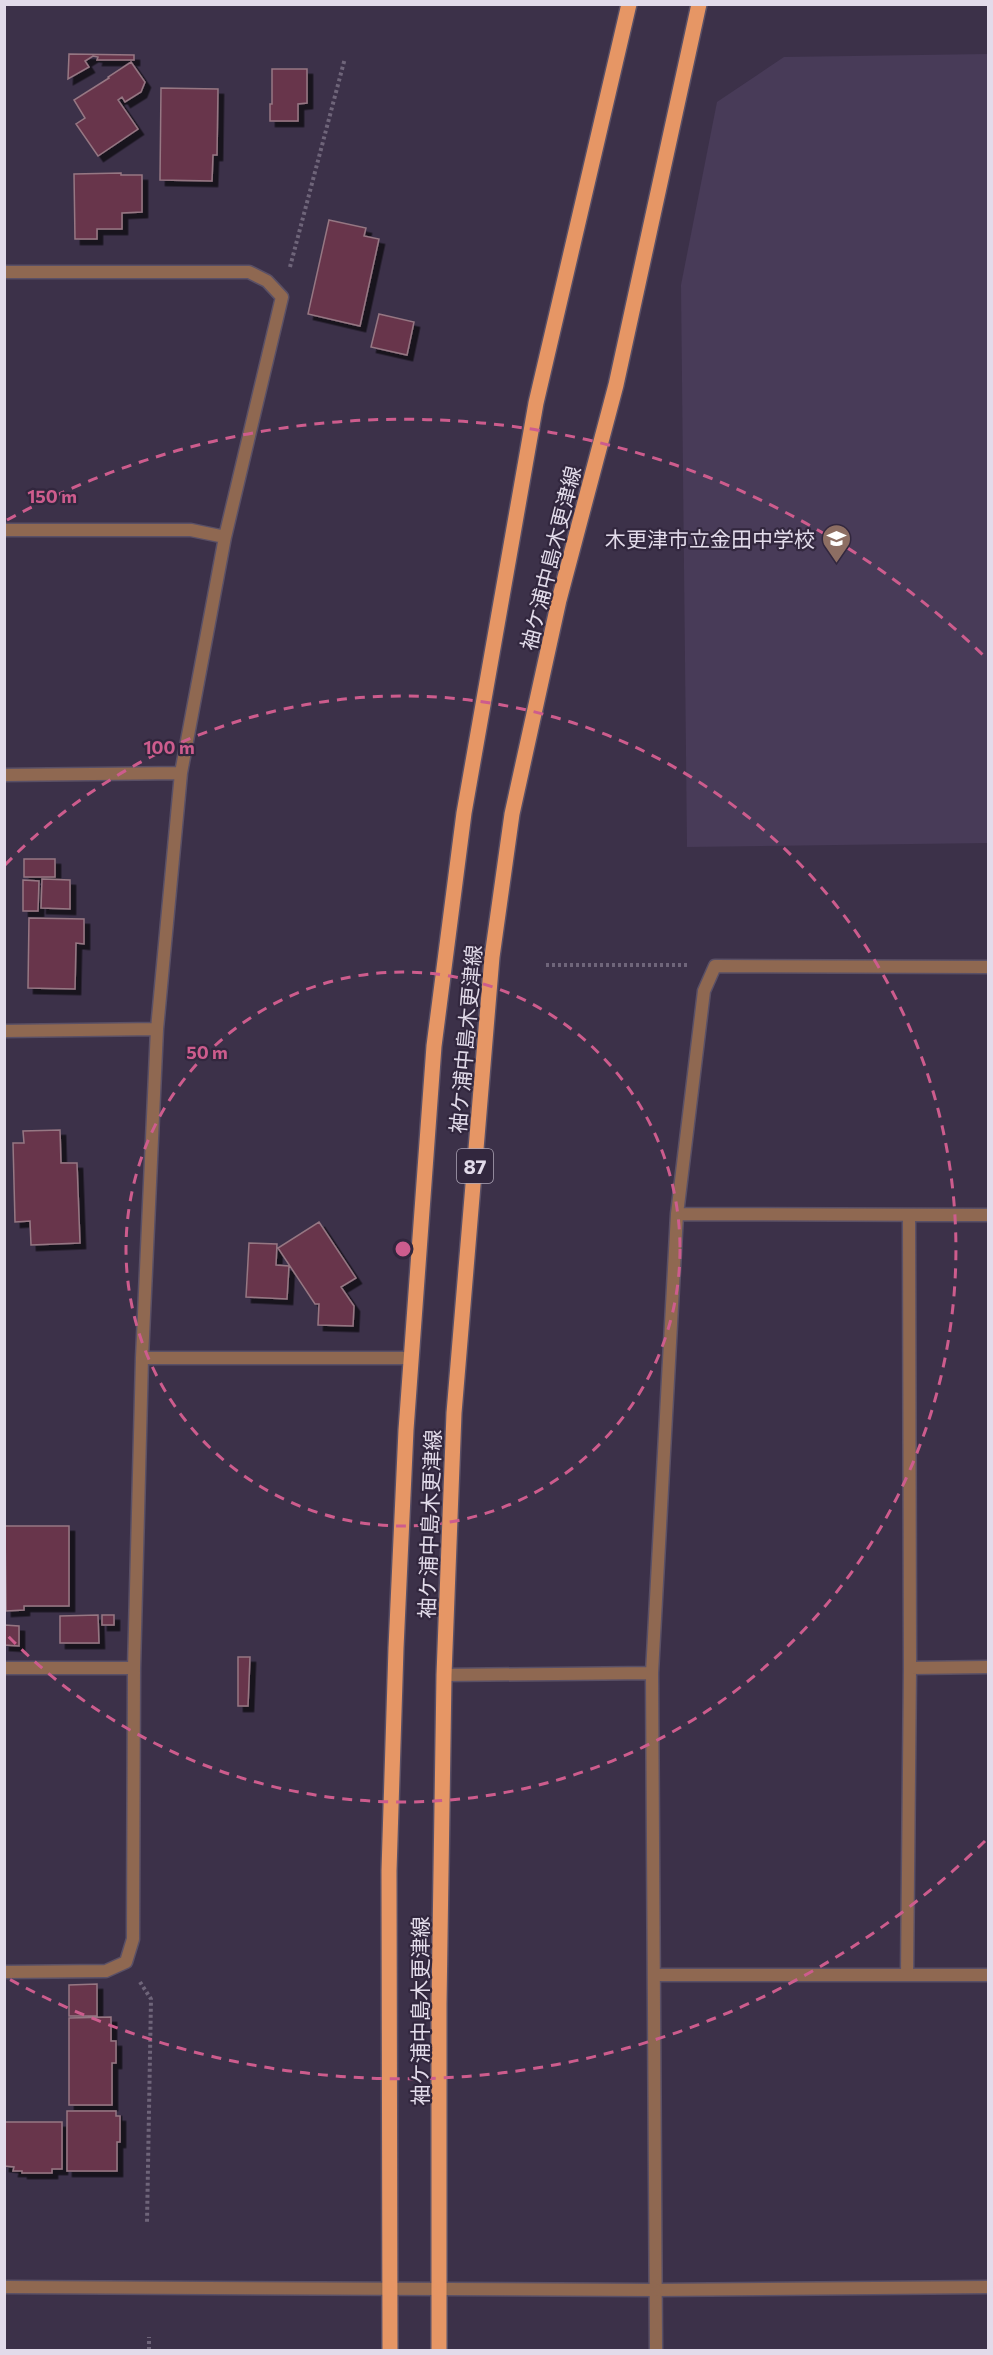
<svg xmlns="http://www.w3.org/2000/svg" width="993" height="2355" viewBox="0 0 993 2355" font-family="Commissioner,'Noto Sans JP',sans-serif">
  <defs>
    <filter id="shadow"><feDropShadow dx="5.5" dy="5.5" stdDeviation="0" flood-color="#0009"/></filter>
  </defs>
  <rect width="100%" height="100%" fill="#3c3149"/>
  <!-- built -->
  <path fill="#483b58" d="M 988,54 L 988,843 L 687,847 L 681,285 L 717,102 L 784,57 Z"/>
  <!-- building -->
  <path fill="#67364c" stroke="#967783" stroke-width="1.5" filter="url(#shadow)" d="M 69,54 L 134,55 L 134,60 L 97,60 L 98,57 L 93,56 L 85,61 L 89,67 L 68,79 Z
    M 131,62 L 145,82 L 141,92 L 125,102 L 122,97 L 118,100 L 138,129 L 98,156 L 76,124 L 85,118 L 74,100 L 109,78 L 108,77 Z
    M 272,69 L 307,69 L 307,103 L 298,104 L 298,121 L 270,121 L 270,104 L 272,104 Z
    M 161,88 L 218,89 L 217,155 L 213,155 L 212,181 L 160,180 Z
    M 121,173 L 121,175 L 142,175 L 142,212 L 122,213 L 122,229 L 97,229 L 97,239 L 75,239 L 74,174 Z
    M 329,220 L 366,228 L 364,236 L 379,239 L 360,326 L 308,314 Z
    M 379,314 L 414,322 L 407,355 L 371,347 Z
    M 24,859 L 55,859 L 55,877 L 24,877 Z
    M 42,879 L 70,880 L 70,909 L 41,908 Z
    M 23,880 L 39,881 L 38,911 L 23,911 Z
    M 29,918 L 84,919 L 84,944 L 76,943 L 75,989 L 28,988 Z
    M 60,1130 L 61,1163 L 77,1163 L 80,1243 L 31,1245 L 30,1221 L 15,1222 L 13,1143 L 24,1143 L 23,1131 Z
    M 319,1222 L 356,1278 L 341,1287 L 354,1306 L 353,1326 L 318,1325 L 319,1304 L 315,1304 L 278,1248 Z
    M 249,1243 L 277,1244 L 276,1265 L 289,1266 L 287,1299 L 246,1297 Z
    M 5,1526 L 69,1526 L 69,1606 L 24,1606 L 24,1610 L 6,1611 Z
    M 98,1615 L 99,1643 L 60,1643 L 60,1616 Z
    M 102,1615 L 114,1615 L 114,1625 L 102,1625 Z
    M 4,1625 L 19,1626 L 19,1646 L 4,1645 Z
    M 238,1657 L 250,1657 L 248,1706 L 238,1706 Z
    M 97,1984 L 97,2016 L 69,2016 L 69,1985 Z
    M 111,2017 L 111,2041 L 116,2041 L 116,2063 L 112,2063 L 112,2105 L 69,2105 L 69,2018 Z
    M 67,2111 L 116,2111 L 116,2116 L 120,2116 L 120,2142 L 117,2142 L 117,2171 L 67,2171 Z
    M 4,2122 L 62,2122 L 62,2169 L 52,2169 L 52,2173 L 22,2173 L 22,2171 L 13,2171 L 14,2167 L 4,2166 Z"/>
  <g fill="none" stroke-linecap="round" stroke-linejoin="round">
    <defs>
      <path id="minor" d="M 4,272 L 249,272 L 267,281 L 282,297 L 225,537 L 181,773 L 157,1029 L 142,1358 L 134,1668 L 133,1939 L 126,1962 L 106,1971 L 4,1972
        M 4,530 L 191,530 L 225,537
        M 4,775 L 181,773
        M 4,1031 L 157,1029
        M 677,1214 L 988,1215
        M 142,1358 L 411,1358
        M 4,1668 L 134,1668
        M 910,1668 L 988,1667
        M 444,1675 L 652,1673
        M 654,1975 L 988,1975
        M 907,1975 L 910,1668 L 909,1215
        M 656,2290 L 988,2287
        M 656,2350 L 652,1673 L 677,1214 L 704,991 L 715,966 L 988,967"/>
      <path id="tertiary" d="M 4,2287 L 656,2290"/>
      <path id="primary" d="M 390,2350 L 389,1871 L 396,1648 L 406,1430 L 434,1046 L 464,813 L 536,403 L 629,4
        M 439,2350 L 439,2004 L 444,1675 L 454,1413 L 492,957 L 512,814 L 559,600 L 616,385 L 699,4"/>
    </defs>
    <!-- minor casing -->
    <use href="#minor" stroke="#5a5066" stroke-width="15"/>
    <!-- tertiary casing -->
    <use href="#tertiary" stroke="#5a5066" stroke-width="15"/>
    <!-- primary casing -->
    <use href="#primary" stroke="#5a5066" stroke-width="18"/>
    <!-- path -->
    <path stroke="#6f657a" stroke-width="4" stroke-dasharray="3 3" stroke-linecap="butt" d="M 290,267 L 345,58
      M 546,965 L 688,965
      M 140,1982 L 151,1999 L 147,2223
      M 149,2350 L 149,2337"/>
    <!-- minor -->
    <use href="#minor" stroke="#8f6851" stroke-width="12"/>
    <!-- tertiary -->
    <use href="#tertiary" stroke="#8f6851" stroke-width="12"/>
    <!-- primary -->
    <use href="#primary" stroke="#e69665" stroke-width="15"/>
  </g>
  <!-- distance rings -->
  <g fill="none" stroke="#cd5c8d" stroke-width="3" stroke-dasharray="10 8">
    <circle cx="403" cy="1249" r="277"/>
    <path d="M5 865A553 553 0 1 1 5 1633"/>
    <path d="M985 1841A830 830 0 0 1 7 1978M7 520A830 830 0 0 1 985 657"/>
  </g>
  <!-- icons -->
  <defs>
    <symbol id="school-pin" viewBox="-11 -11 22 30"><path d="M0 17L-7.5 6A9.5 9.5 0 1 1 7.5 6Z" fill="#8d6e63" stroke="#32273e"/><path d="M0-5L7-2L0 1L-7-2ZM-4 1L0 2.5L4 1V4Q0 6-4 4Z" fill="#fff"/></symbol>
  </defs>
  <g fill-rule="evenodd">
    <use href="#school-pin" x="820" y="522" width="33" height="45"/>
  </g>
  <g text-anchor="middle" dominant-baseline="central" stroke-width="4.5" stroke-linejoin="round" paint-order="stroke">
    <!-- shield labels -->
    <rect fill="#32273e" stroke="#ada5b6" stroke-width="1.5" x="457" y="1149" width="36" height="34" rx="4.5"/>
    <g font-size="20" font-weight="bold" fill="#e2dbea">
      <text x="475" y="1166">87</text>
    </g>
    <!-- poi labels -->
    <g font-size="21" fill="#e2dbea" stroke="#32273e" text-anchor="end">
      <text x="815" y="538">木更津市立金田中学校</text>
    </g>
    <!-- street labels -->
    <g font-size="21" fill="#e2dbea" stroke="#32273e">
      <text transform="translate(550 558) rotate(-76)">袖ケ浦中島木更津線</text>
      <text transform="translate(465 1039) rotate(-85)">袖ケ浦中島木更津線</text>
      <text transform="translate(429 1524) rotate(-88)">袖ケ浦中島木更津線</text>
      <text transform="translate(419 2011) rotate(-90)">袖ケ浦中島木更津線</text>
    </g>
  </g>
  <circle cx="403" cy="1249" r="9" fill="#cd5c8d" stroke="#32273e" stroke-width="3"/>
  <g font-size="18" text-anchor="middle" font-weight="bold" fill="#cd5c8d" stroke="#32273e" stroke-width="4.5" stroke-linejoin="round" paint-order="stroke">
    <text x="52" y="503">150 m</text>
    <text x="169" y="754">100 m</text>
    <text x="207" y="1059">50 m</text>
  </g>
  <!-- border -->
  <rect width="993" height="2355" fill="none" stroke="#e2dbea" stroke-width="12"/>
</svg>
